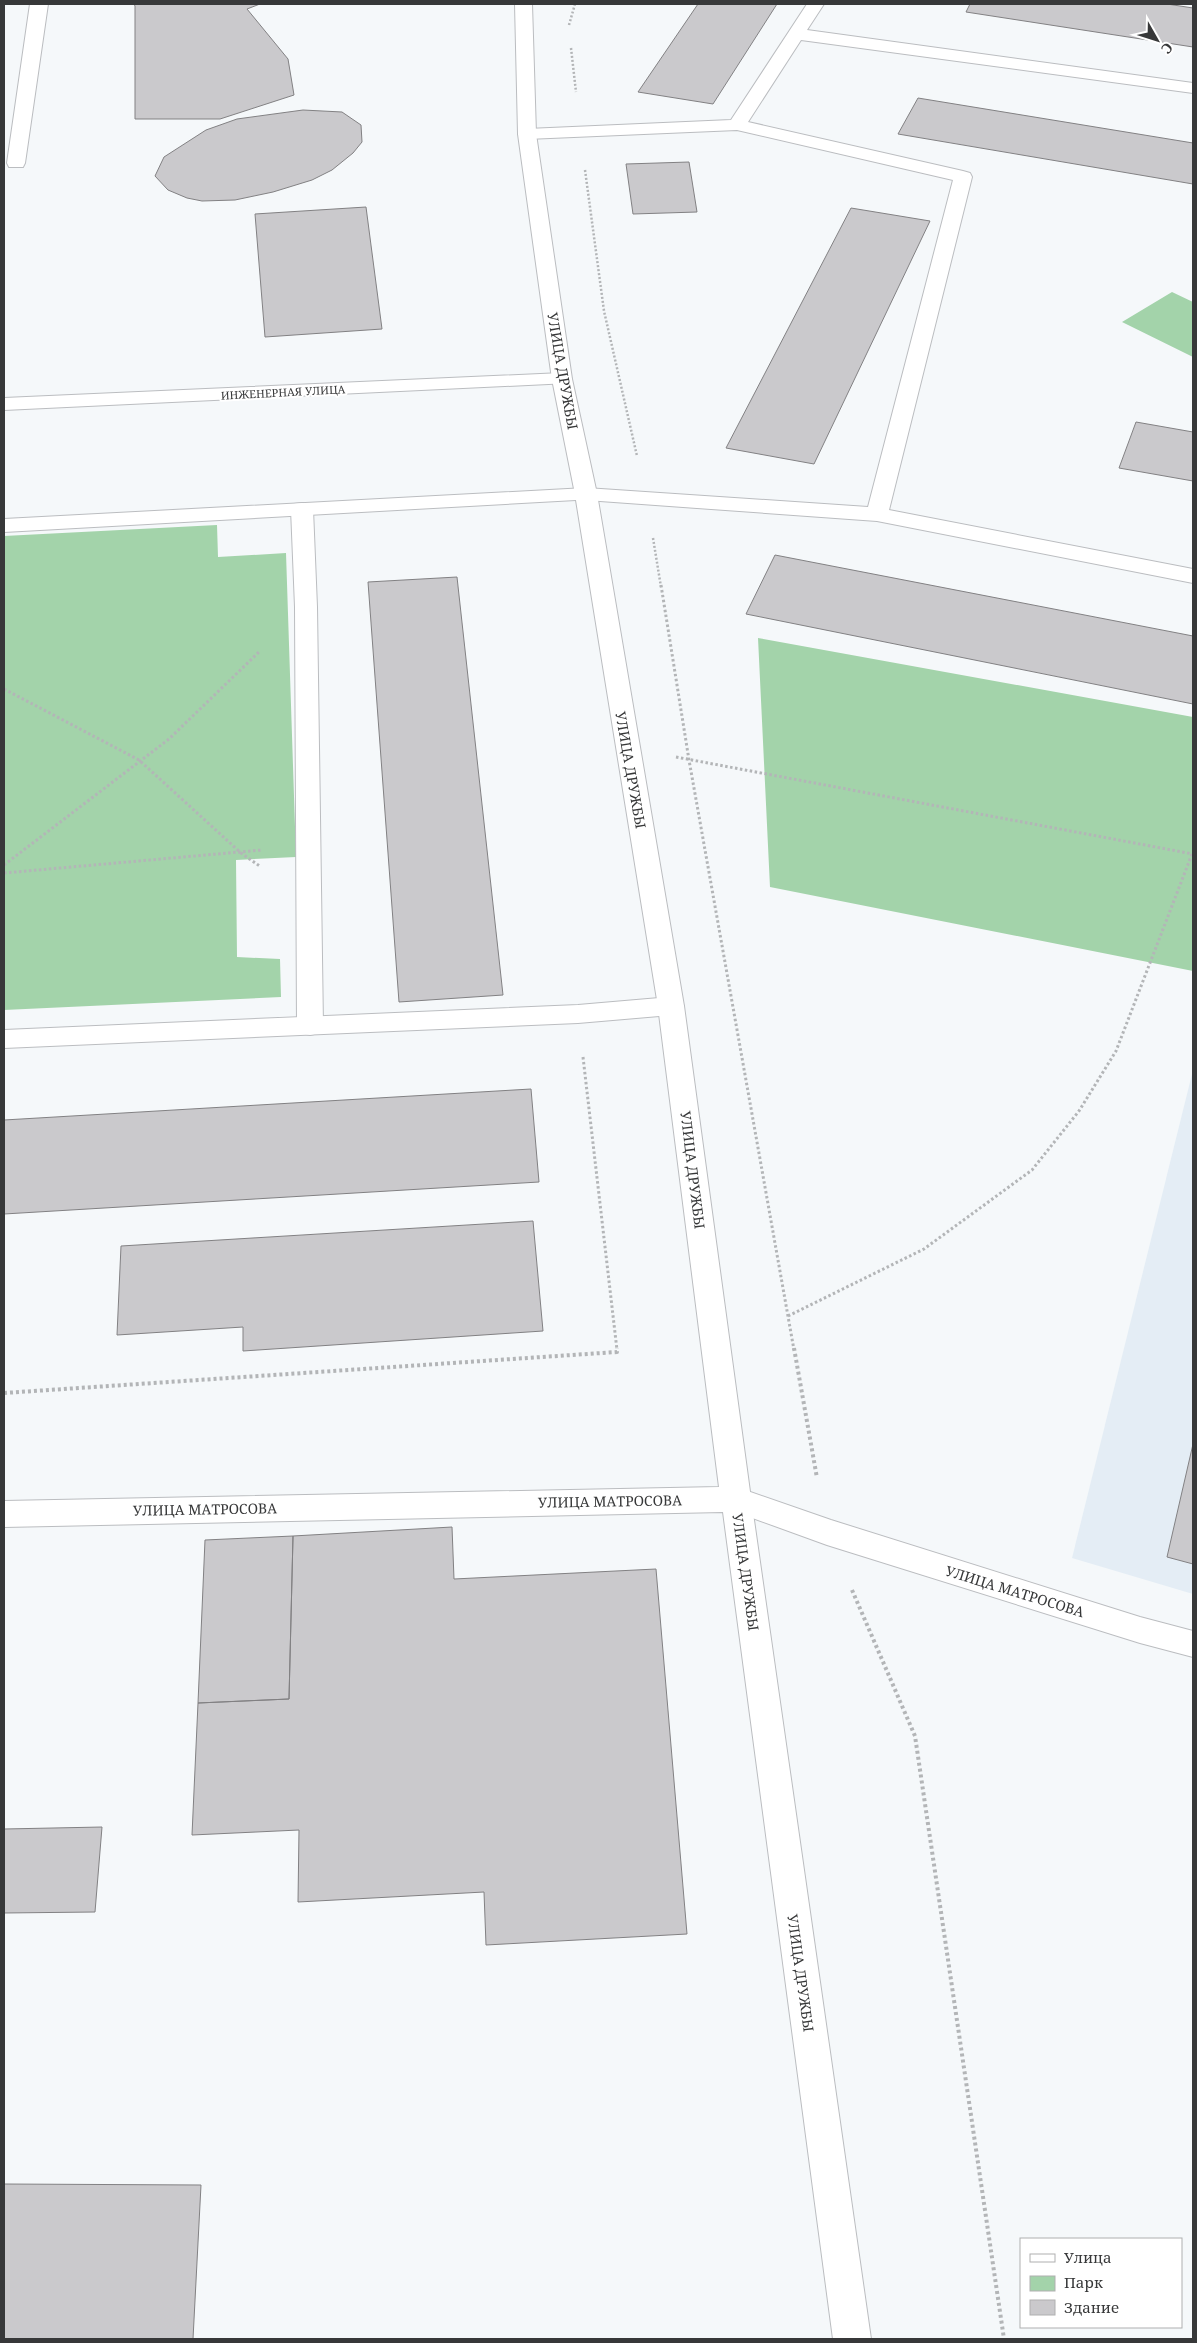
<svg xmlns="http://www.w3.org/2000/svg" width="1197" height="2343" viewBox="0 0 1197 2343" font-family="'Noto Serif',serif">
  <rect width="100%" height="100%" fill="#f5f8fa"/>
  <!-- built -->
  <path fill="#e4edf5" d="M 1193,1070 L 1193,1594 L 1072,1558 Z"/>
  <!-- green -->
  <path fill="#a3d3aa" d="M 1172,292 L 1193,302 L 1193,357 L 1122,322 Z
    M 217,525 L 218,557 L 286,553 L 296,857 L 236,860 L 237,957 L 280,959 L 281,997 L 4,1010 L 4,536 Z
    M 758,638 L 1193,717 L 1193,971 L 770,887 Z"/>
  <!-- building -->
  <path fill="#cac9cc" stroke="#828183" d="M 134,4 L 260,4 L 247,9 L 288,59 L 294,95 L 220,119 L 135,119 L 135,6 Z
    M 698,4 L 777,4 L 713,104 L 638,92 Z
    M 970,4 L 1167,4 L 1193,8 L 1193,47 L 966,12 Z
    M 918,98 L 1193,143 L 1193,184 L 898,134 Z
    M 303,110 L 342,112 L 361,125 L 362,142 L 353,153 L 332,170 L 312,180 L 273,192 L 235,200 L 202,201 L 187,198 L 168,190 L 155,176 L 164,157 L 206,130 L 237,119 Z
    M 689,162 L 697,212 L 633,214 L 626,164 Z
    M 366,207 L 382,329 L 265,337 L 255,214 Z
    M 851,208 L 930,221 L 814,464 L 726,448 Z
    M 1136,422 L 1193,432 L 1193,481 L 1119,468 Z
    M 775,555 L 1193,636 L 1193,704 L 746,614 Z
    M 457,577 L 503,995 L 399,1002 L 368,582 Z
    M 531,1089 L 539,1182 L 4,1214 L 4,1120 Z
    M 533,1221 L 543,1331 L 243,1351 L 243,1327 L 117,1335 L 121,1246 Z
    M 1193,1444 L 1193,1564 L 1167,1557 Z
    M 452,1527 L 454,1579 L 656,1569 L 687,1934 L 486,1945 L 484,1892 L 298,1902 L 299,1830 L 192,1835 L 198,1703 L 289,1699 L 293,1536 Z
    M 293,1536 L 289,1699 L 198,1703 L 205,1540 Z
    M 102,1827 L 95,1912 L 4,1913 L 4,1829 Z
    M 4,2184 L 201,2185 L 193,2339 L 4,2339 Z"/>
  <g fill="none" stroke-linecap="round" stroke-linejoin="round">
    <defs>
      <path id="lane" d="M 807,4 L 824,4 L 807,30 L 1193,83 L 1193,93 L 801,40 L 748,122 L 963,171 L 970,173 L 972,177 L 889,510 L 1193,569 L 1193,583 L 877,521 L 586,500 L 578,499 L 575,494 L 578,489 L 586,488 L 868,507 L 953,180 L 737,130 L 527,139 L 521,138 L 518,134 L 521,130 L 527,129 L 731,120 Z
        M 562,373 L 569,375 L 572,379 L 569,383 L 4,410 L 4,398 Z
        M 302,503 L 310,504 L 313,509 L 317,607 L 323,1026 L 319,1033 L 310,1035 L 301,1033 L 297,1026 L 295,607 L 291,509 L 294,504 Z"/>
      <path id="street" d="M 30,4 L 48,4 L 25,163 L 23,167 L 9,167 L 7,163 Z
        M 586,488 L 594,489 L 597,494 L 594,499 L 4,532 L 4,519 Z
        M 671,997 L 680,1000 L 684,1006 L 680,1012 L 671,1015 L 578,1023 L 4,1048 L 4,1030 L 578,1005 Z
        M 736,1487 L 831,1520 L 1140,1617 L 1193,1631 L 1193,1657 L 1140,1643 L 827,1545 L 725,1508 L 721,1499 L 725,1490 Z"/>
      <path id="secondary" d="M 515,4 L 532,4 L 536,134 L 572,379 L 597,494 L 684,1006 L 751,1499 L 871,2339 L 833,2339 L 723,1512 L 4,1527 L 4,1501 L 719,1487 L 658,1006 L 575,494 L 552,379 L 518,134 Z"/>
    </defs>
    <!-- lane casing -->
    <use href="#lane" stroke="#bbbdc0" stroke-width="2"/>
    <!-- street casing -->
    <use href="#street" stroke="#bbbdc0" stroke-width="2"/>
    <!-- secondary casing -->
    <use href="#secondary" stroke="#bbbdc0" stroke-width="2"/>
    <!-- path-far2 -->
    <path stroke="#b3b5b7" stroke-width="2.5" stroke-dasharray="2 2" stroke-linecap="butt" d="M 569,25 L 575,4
      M 571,48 L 576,92
      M 585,170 L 604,311 L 637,456
      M 653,538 L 661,587"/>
    <!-- path-far1 -->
    <path stroke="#b3b5b7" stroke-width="3" stroke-dasharray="2.5 2.5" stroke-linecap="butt" d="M 661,585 L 689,760 L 794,1350
      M 4,689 L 139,760 L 241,853 L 261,867
      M 676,757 L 1193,854
      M 4,865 L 169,739 L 260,651
      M 4,873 L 262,850
      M 583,1057 L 617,1350
      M 788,1316 L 924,1249 L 1032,1170 L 1079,1111 L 1116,1051 L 1192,854"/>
    <!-- path -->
    <path stroke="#b3b5b7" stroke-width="4" stroke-dasharray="3 3" stroke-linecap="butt" d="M 794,1348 L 817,1478
      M 4,1393 L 617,1352 L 617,1348
      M 852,1590 L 915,1736 L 1004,2339"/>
    <!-- lane -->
    <use href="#lane" fill="#fff" fill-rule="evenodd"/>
    <!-- street -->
    <use href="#street" fill="#fff" fill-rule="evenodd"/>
    <!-- secondary -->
    <use href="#secondary" fill="#fff" fill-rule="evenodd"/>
  </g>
  <g text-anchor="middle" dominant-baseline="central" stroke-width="4" stroke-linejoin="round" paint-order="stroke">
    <!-- far-street labels -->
    <g font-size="11" fill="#373839" stroke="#fff">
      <text transform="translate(283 392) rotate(-3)">ИНЖЕНЕРНАЯ УЛИЦА</text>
    </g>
    <!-- street labels -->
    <g font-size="14" fill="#373839" stroke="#fff">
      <text transform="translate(563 371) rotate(80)">УЛИЦА ДРУЖБЫ</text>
      <text transform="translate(631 770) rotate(80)">УЛИЦА ДРУЖБЫ</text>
      <text transform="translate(693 1170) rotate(83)">УЛИЦА ДРУЖБЫ</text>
      <text transform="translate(610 1501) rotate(-1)">УЛИЦА МАТРОСОВА</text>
      <text transform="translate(205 1509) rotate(-1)">УЛИЦА МАТРОСОВА</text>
      <text transform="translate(746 1572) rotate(82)">УЛИЦА ДРУЖБЫ</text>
      <text transform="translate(1015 1591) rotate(17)">УЛИЦА МАТРОСОВА</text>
      <text transform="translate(801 1973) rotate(82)">УЛИЦА ДРУЖБЫ</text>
    </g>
  </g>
  <!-- border -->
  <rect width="1197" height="2343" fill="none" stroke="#373839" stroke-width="10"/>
  <!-- legend -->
  <rect x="1020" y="2238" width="162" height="90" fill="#ffffff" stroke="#afafb0"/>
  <rect x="1030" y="2254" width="25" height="8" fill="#ffffff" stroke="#afafb0"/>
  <text x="1064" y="2263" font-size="15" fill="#373839">Улица</text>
  <rect x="1030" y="2276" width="25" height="15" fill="#a3d3aa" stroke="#afafb0"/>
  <text x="1064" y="2288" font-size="15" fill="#373839">Парк</text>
  <rect x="1030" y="2300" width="25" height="15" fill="#cac9cc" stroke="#afafb0"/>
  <text x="1064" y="2313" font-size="15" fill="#373839">Здание</text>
  <!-- north arrow -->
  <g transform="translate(1157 40) rotate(129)" stroke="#ffffff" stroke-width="4" paint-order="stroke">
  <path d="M0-4L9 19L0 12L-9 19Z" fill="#373839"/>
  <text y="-8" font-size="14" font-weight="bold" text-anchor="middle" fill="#373839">С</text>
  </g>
</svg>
